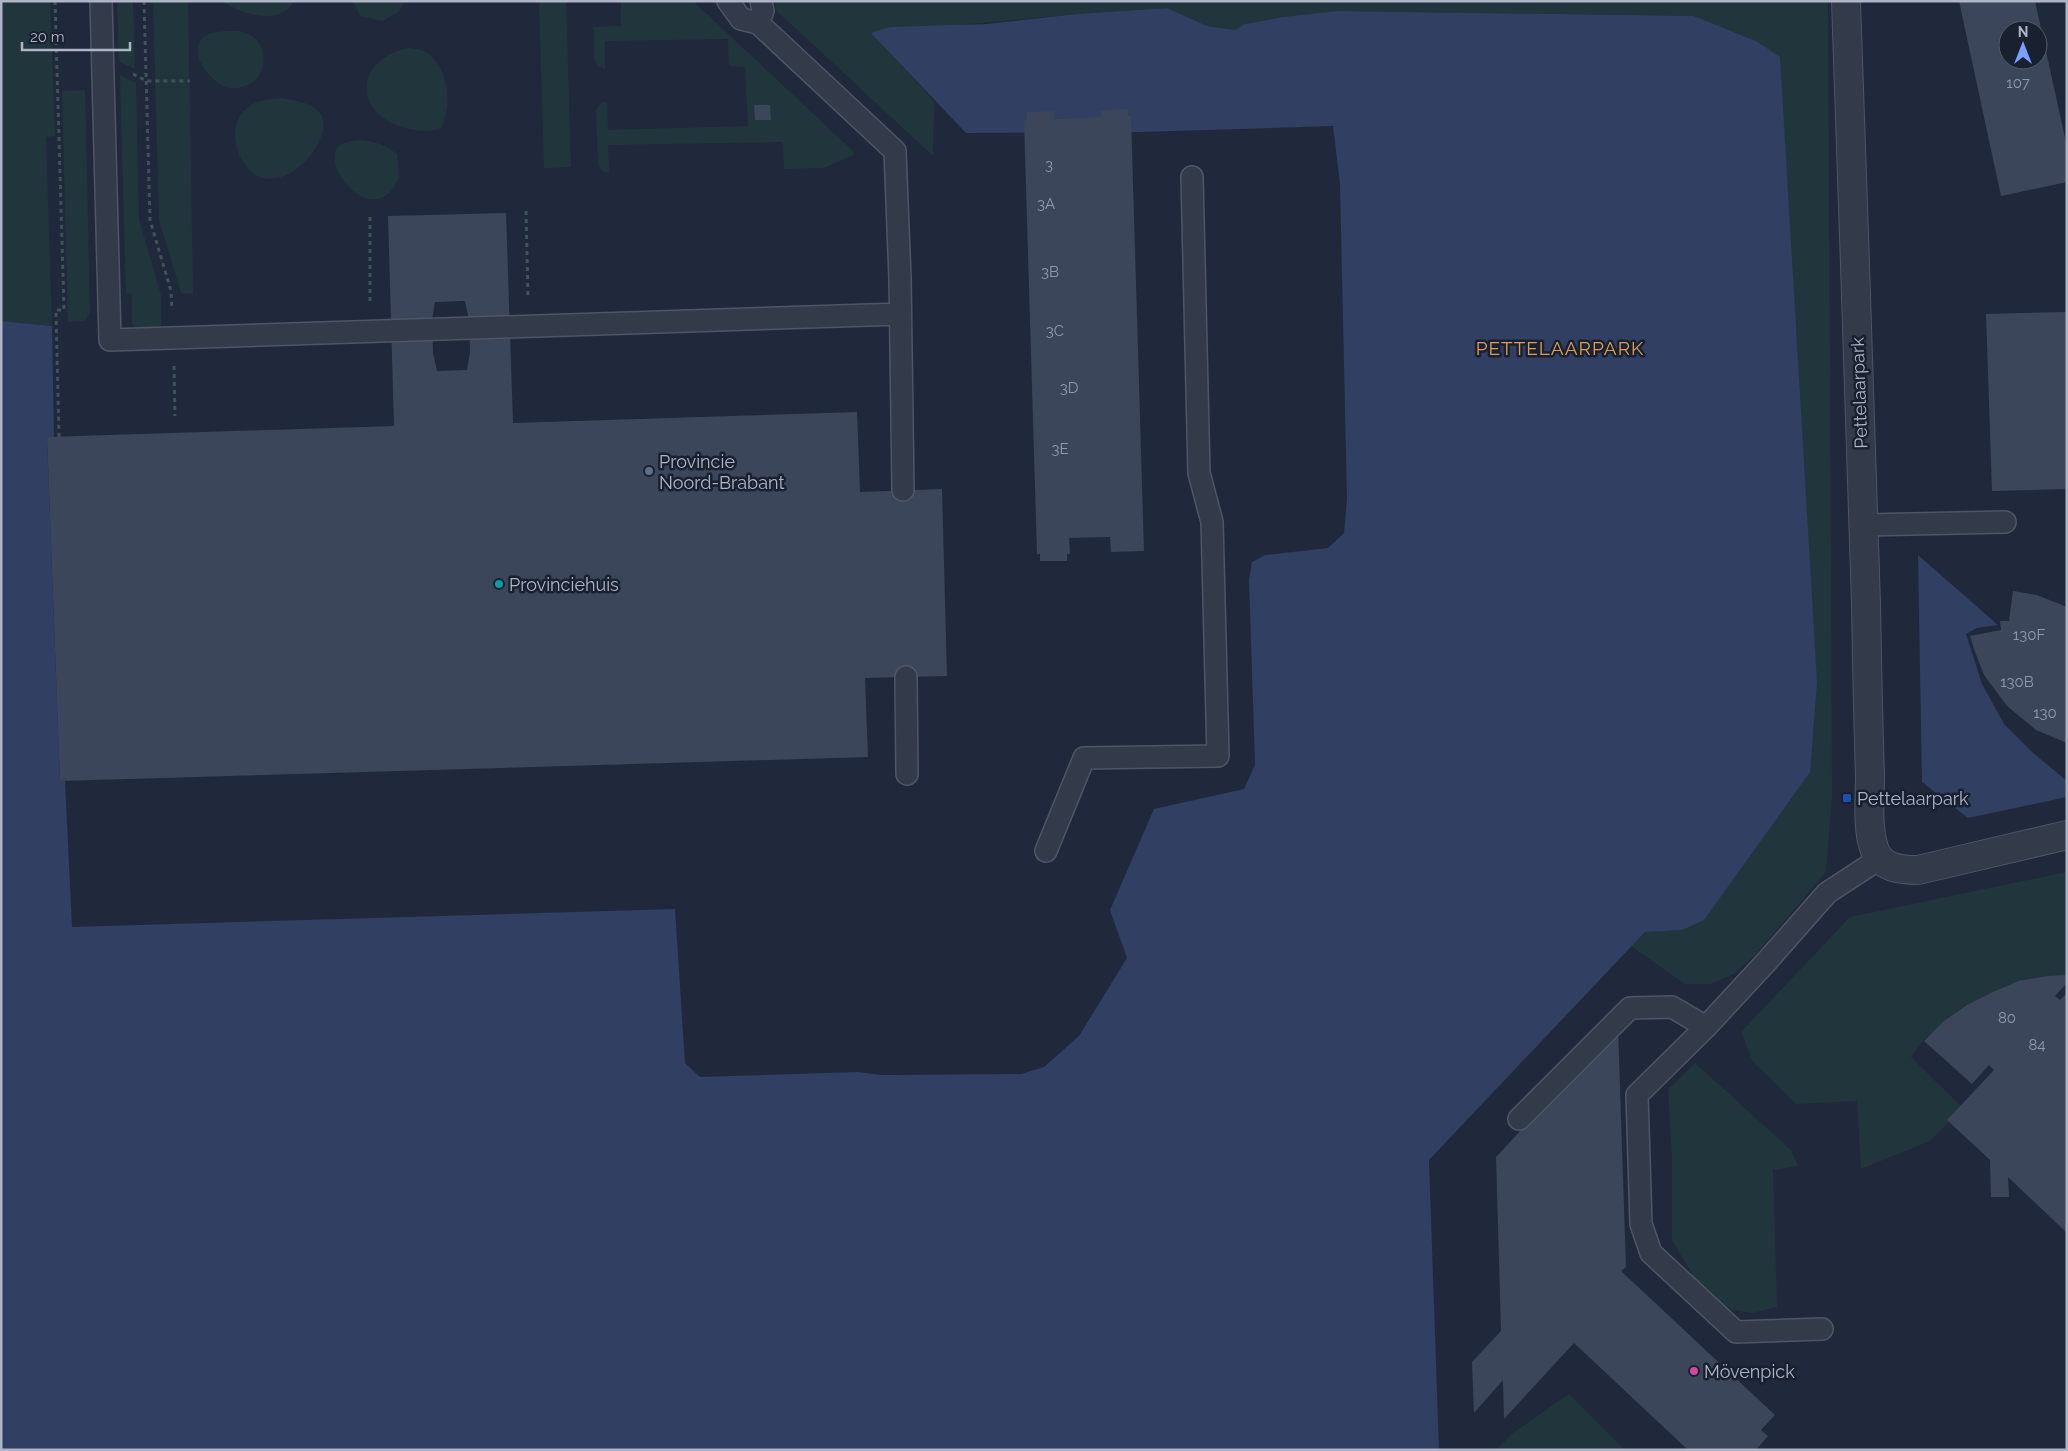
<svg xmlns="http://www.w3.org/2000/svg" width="2068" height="1451" viewBox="0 0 2068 1451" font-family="Raleway,sans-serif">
  <rect width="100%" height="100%" fill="#20283b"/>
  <!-- green -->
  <path fill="#21363c" d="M 1,1 L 50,1 L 55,136 L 46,137 L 52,326 L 1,321 Z
    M 117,1 L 133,1 L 135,69 L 119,62 Z
    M 153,1 L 188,1 L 193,294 L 181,293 L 159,220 Z
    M 222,1 L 294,1 C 280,27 241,14 222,1 Z
    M 353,1 L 405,1 L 398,12 L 383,21 L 360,16 Z
    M 539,1 L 566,1 L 571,167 L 544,168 Z
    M 621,1 L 693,1 L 852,150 L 854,153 L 852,156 L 824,168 L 784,169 L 783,142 L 608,145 L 609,173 L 602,171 L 598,165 L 596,111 C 598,105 601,102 607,102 L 608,130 L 748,126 L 745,67 L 729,66 L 728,39 L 605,41 L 605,69 L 598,66 L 594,59 L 594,27 L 621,26 Z
    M 774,1 L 1828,1 L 1832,796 L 1826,872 L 1756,954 L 1734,974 L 1710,984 L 1685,984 L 1631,946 L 1645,932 L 1682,930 L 1756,41 L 1694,16 L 1337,11 L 1245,24 L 1235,30 L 1207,26 L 1167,8 L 1077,14 L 872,33 L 934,101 L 933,156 L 777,11 Z
    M 224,31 C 233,31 242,30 250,35 C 270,45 267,80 245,86 C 240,88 235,89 230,88 C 213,85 187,54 202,38 C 207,33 217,32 224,31 Z
    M 409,48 C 415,49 423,49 428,53 C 449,69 452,106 441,128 C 420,137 375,124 368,98 C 361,70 385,52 409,48 Z
    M 120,75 L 136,83 L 139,219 L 161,295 L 161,333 L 145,334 L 132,324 L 132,294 L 126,293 Z
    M 85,90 L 90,313 L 85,321 L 68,322 L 62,91 Z
    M 283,98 C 295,101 313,102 321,114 C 338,143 267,217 239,154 C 230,133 236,108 260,101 C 267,99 275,99 283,98 Z
    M 360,140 C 375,141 385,145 397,154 L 399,178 C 396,184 393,190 388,194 C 361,216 323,164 338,147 C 343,141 353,141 360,140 Z
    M 2067,872 L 2067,980 L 1955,1019 L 1924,1039 L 1911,1057 L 1963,1108 L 1930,1141 L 1861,1169 L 1857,1101 L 1796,1104 L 1753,1062 L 1741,1032 L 1850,917 Z
    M 1695,1063 L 1791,1150 L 1798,1166 L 1773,1170 L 1777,1307 L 1752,1313 L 1731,1310 L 1700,1288 L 1672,1240 L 1672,1159 L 1668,1090 Z
    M 1569,1394 L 1625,1450 L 1496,1450 L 1513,1433 Z"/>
  <!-- water -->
  <path fill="#303f62" d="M 1167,8 L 1207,26 L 1235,30 L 1245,24 L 1284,17 L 1337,11 L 1694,16 L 1756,41 L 1780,57 L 1817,682 L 1810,772 L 1704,920 L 1682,930 L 1645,932 L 1429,1160 L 1439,1450 L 1,1450 L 1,321 L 52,326 L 54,437 L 47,438 L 60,781 L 65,781 L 72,927 L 675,909 L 685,1063 L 700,1077 L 858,1072 L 882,1075 L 1021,1074 L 1044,1067 L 1079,1036 L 1127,958 L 1110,910 L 1154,809 L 1244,789 L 1255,765 L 1249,580 L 1252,562 L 1265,555 L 1328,548 L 1344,533 L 1347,499 L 1340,184 L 1333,126 L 1140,132 L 966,133 L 871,33 L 890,27 L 987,24 L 1077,14 Z
    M 1918,555 L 1998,625 L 1977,628 L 1966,634 L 1982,684 L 2004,724 L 2032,752 L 2067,781 L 2067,797 L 1968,818 L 1922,782 Z"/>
  <!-- building -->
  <path fill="#3b465b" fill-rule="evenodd" d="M 1959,1 L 2035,1 L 2067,147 L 2067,182 L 2001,196 ZM 2008,30 L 2038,30 L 2038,60 L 2008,60 Z
    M 754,105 L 770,105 L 771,120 L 755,120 Z
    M 1128,109 L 1128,116 L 1131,116 L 1144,551 L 1111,552 L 1110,537 L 1069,538 L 1070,554 L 1067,554 L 1067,561 L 1040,561 L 1040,554 L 1037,554 L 1024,120 L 1027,119 L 1027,112 L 1054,111 L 1054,119 L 1101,117 L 1101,110 Z
    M 506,213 L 513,423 L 857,412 L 860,492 L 942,489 L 947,676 L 865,678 L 868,757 L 60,781 L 47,437 L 394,426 L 388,216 ZM 465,301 L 469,320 L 470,352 L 467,370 L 437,371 L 433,353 L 432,320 L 435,302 Z
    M 2067,312 L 2067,489 L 1992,491 L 1986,314 Z
    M 2013,591 L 2037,595 L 2067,607 L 2067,743 L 2036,730 L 2007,706 L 1984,675 L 1974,649 L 1970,636 L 2001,630 L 2000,621 L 2009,621 Z
    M 2067,975 L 2067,983 L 2055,996 L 2060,1000 L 2067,993 L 2067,1233 L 2008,1177 L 2009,1197 L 1991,1197 L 1990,1160 L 1947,1120 L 1994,1070 L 1989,1065 L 1972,1084 L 1924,1041 L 1944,1021 L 1967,1005 L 1993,992 L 2019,981 L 2047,976 Z
    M 1616,1028 L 1618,1028 L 1626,1267 L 1621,1271 L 1775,1415 L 1761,1430 L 1768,1436 L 1756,1450 L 1688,1450 L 1574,1343 L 1504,1419 L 1503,1380 L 1474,1413 L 1472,1362 L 1501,1331 L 1496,1157 Z"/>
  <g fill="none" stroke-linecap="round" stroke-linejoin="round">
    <defs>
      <path id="lane" d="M 101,1 L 110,340 L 900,314
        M 728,1 L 741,19 L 758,23 L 895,151 L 900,278 L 903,490
        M 758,23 L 763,11 L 761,1
        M 1864,525 L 2005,522
        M 906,677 L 907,774
        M 1046,851 L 1084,758 L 1218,756 L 1212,522 L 1199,473 L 1192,177
        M 1519,1119 L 1630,1008 L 1672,1007 L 1706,1027
        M 1822,1329 L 1736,1332 L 1651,1253 L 1641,1224 L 1637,1095 L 1706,1027 L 1768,960 L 1827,893 L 1879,859"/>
      <path id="street" d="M 1846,1 C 1852,202 1861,403 1866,604 C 1867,661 1868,718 1870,776 C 1870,797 1867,828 1874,848 C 1880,868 1900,870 1918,870 L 2067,835"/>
    </defs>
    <!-- lane casing -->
    <use href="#lane" stroke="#4e5566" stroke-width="24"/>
    <!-- street casing -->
    <use href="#street" stroke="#4e5566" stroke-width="30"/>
    <!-- path -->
    <path stroke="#3f5359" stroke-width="3" stroke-dasharray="4 4" stroke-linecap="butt" d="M 55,1 L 64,310 L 56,310 L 59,437
      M 144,1 L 150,220 L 171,291 L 172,310
      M 133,74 L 147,81 L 190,81
      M 526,211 L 528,298
      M 370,217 L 370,301
      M 174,366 L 175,416"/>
    <!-- lane -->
    <use href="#lane" stroke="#333b4b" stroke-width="21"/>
    <!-- street -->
    <use href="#street" stroke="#333b4b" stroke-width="28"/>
  </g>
  <!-- markers -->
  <circle fill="#5c6f8a" stroke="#192030" stroke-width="2" cx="649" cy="471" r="5"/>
  <circle fill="#0f9aa8" stroke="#192030" stroke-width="2" cx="499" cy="584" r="5"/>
  <rect fill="#1a4fb4" stroke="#192030" stroke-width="2" x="1842" y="793" width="10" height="10" rx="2.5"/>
  <circle fill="#d1479c" stroke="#192030" stroke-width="2" cx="1694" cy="1371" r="5"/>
  <g text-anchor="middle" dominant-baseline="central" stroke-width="5" stroke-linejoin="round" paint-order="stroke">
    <!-- number labels -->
    <g font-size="15" fill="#9199ac">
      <text x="2018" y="83">107</text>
      <text x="1049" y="165">3</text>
      <text x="1046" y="204">3A</text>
      <text x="1050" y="272">3B</text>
      <text x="1055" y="331">3C</text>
      <text x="1069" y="388">3D</text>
      <text x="1060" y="449">3E</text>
      <text x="2029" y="635">130F</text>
      <text x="2017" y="682">130B</text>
      <text x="2045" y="713">130</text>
      <text x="2007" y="1018">80</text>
      <text x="2037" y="1045">84</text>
    </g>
    <!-- street labels -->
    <g font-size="18" fill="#aeb5c7" stroke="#192030">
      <text transform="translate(1859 393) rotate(-92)">Pettelaarpark</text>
    </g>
    <!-- poi labels -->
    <g font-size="18" fill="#aeb5c7" stroke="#192030" text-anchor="start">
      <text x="659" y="461">Provincie<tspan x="659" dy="21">Noord-Brabant</tspan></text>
      <text x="509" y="584">Provinciehuis</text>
      <text x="1857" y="798">Pettelaarpark</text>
      <text x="1704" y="1371">Mövenpick</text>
    </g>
    <!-- neighbourhood labels -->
    <g font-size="19" letter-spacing="1" fill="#dc9e55" stroke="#192030">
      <text x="1560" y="348">PETTELAARPARK</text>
    </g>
  </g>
  <!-- border -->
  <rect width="2068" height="1451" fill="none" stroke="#aeb5c7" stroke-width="5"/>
  <!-- north arrow -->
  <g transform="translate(2023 45)"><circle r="24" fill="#192030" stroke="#555c6c"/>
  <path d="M0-4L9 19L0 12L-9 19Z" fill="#7ba0ff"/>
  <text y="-8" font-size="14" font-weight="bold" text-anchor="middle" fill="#aeb5c7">N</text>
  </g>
  <!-- scale -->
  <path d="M22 42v8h108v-8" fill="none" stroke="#aeb5c7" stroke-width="2.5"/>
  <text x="30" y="42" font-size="15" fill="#aeb5c7" stroke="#192030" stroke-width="4" paint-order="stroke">20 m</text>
</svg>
